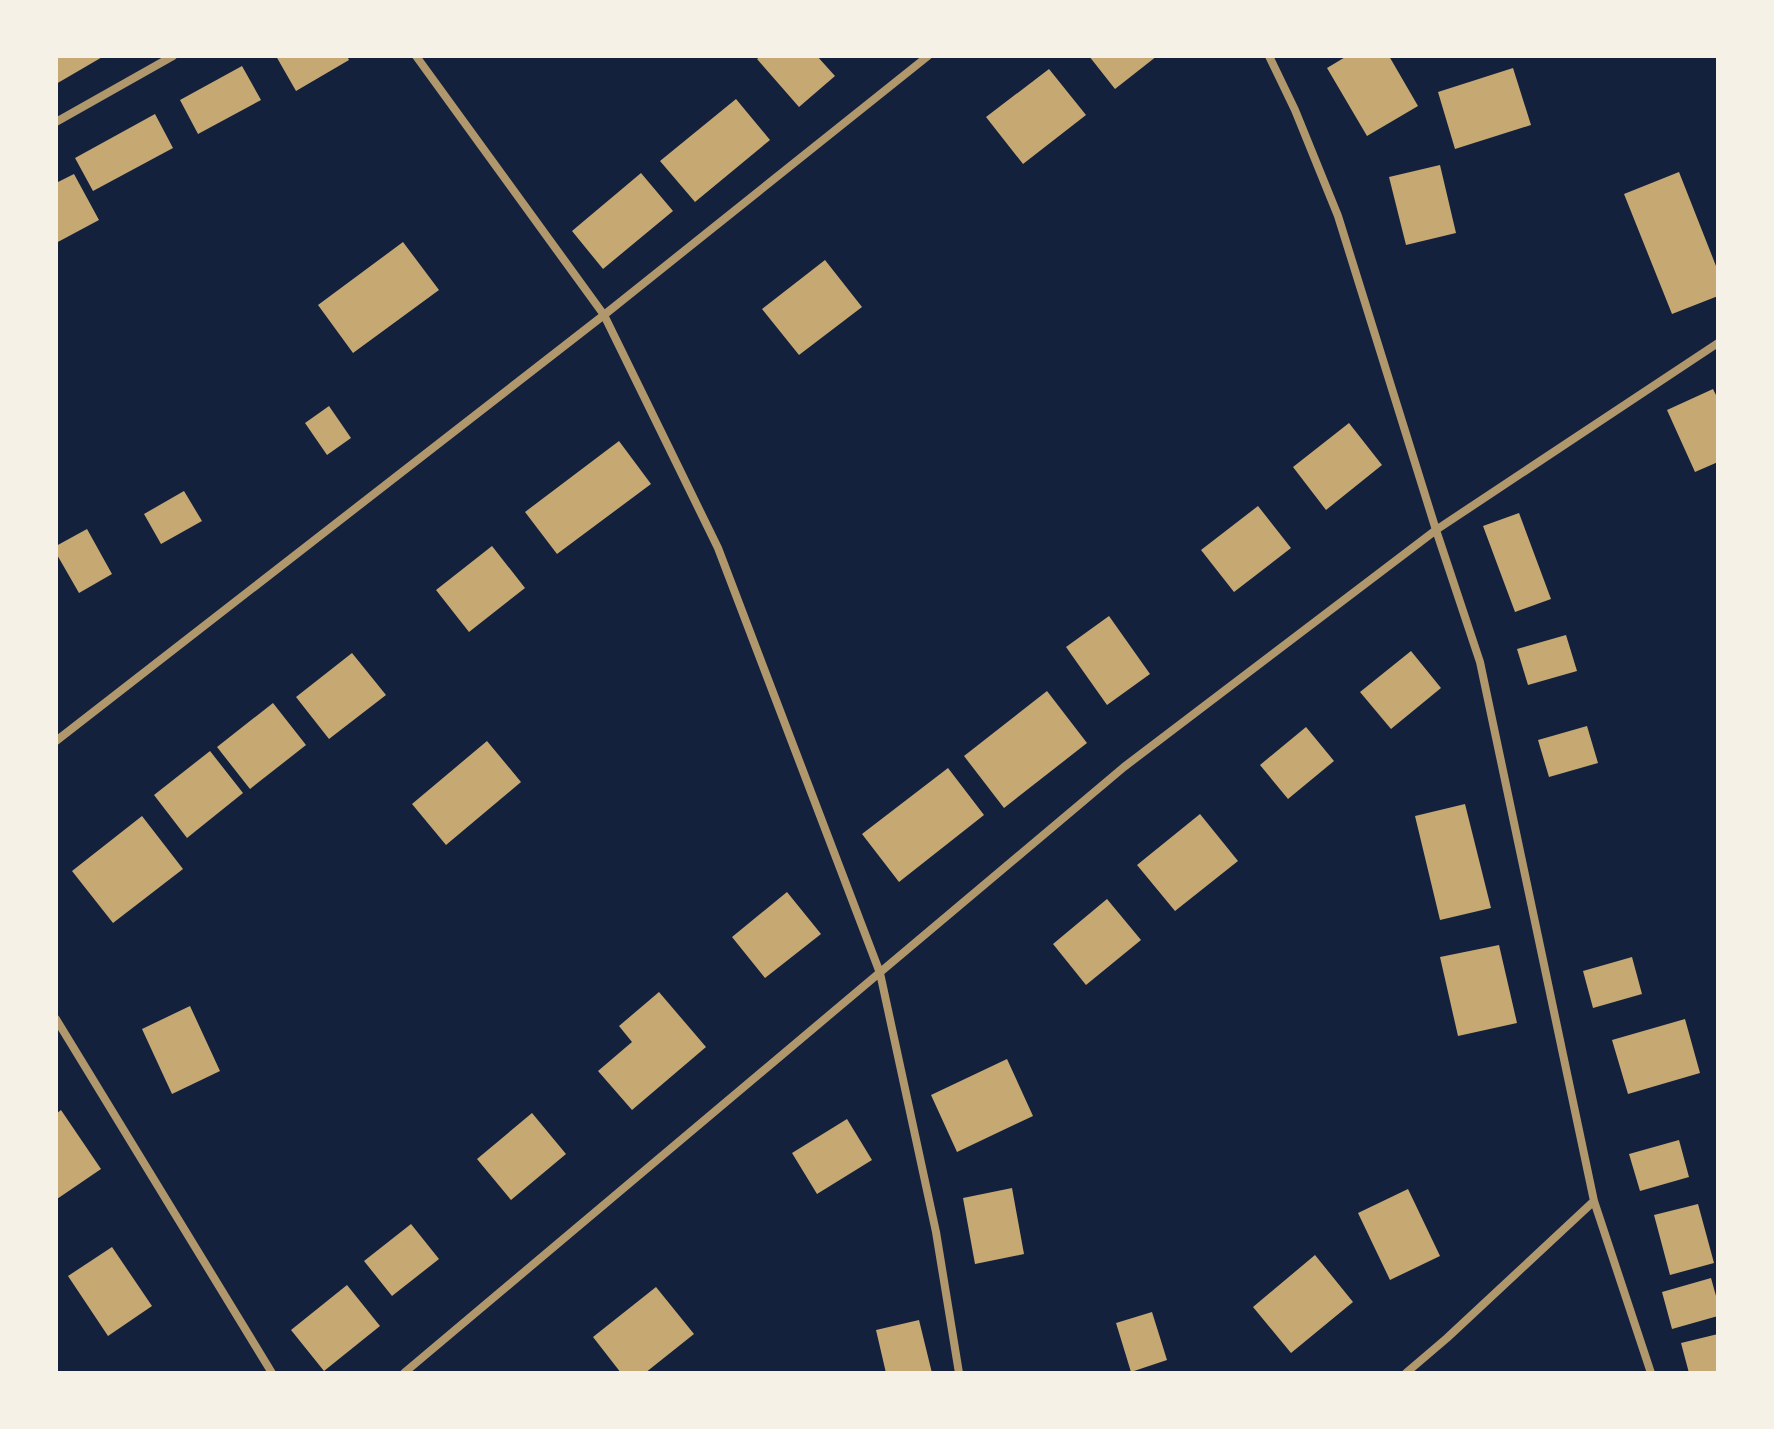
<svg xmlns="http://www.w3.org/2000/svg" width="1774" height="1429" viewBox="0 0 1774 1429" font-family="'DM Sans',sans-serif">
  <rect width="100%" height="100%" fill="#14213d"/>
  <!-- building -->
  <path fill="#c6a872" d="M 56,56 L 104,56 L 56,84 Z
    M 276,56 L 347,56 L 349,60 L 296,91 Z
    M 761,56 L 817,56 L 835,76 L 799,107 L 757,59 Z
    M 1089,56 L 1157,56 L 1115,89 Z
    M 1347,56 L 1389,56 L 1418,106 L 1367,136 L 1327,68 Z
    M 242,66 L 261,100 L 198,134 L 180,100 Z
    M 1513,68 L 1531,125 L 1455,149 L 1438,92 Z
    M 1049,69 L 1086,115 L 1023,164 L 986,117 Z
    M 736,99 L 770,140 L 695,202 L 660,161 Z
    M 155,114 L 173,148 L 93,191 L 75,158 Z
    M 1440,165 L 1456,233 L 1406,245 L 1389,177 Z
    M 1679,172 L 1718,271 L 1718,296 L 1672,314 L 1624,194 Z
    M 641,173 L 673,211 L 603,269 L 572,231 Z
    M 74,174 L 99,220 L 56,243 L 56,183 Z
    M 403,242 L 439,290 L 353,353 L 318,305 Z
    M 825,260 L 862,307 L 799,355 L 762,309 Z
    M 1713,389 L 1718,399 L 1718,462 L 1695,472 L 1667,410 Z
    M 329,406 L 351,438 L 327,455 L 305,423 Z
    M 1349,423 L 1382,465 L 1326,510 L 1293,467 Z
    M 619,441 L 651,484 L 557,554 L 525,512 Z
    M 184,491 L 202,521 L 161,544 L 144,514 Z
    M 1258,506 L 1291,548 L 1234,592 L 1201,550 Z
    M 1519,513 L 1551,599 L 1515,612 L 1483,526 Z
    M 87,529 L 112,574 L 79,593 L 56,553 L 56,546 Z
    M 492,546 L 525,588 L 469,632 L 436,590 Z
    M 1109,616 L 1150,674 L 1107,705 L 1066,647 Z
    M 1566,635 L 1577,671 L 1528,685 L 1517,649 Z
    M 1411,651 L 1441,688 L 1391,729 L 1360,692 Z
    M 352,653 L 386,695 L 329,739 L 296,697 Z
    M 1047,691 L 1087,743 L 1004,808 L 964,756 Z
    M 273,703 L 306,745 L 250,789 L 217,747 Z
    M 1587,726 L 1598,763 L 1549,777 L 1538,740 Z
    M 1306,727 L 1334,761 L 1288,799 L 1260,765 Z
    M 487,741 L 521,782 L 446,845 L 412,804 Z
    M 210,751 L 243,793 L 187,838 L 154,795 Z
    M 948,768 L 984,815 L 899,882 L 862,834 Z
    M 1465,804 L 1491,908 L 1440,920 L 1415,816 Z
    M 1200,814 L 1238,861 L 1175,911 L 1137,865 Z
    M 142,816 L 183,869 L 113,923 L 72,871 Z
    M 787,892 L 821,934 L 765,978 L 732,937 Z
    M 1107,899 L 1141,940 L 1086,985 L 1053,944 Z
    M 1499,945 L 1517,1023 L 1458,1036 L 1440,957 Z
    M 1632,957 L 1642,994 L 1593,1008 L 1583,971 Z
    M 659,992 L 706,1047 L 632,1110 L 598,1071 L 632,1042 L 619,1026 Z
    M 190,1006 L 220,1071 L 172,1094 L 142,1029 Z
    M 1685,1019 L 1700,1073 L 1628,1094 L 1612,1040 Z
    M 1007,1059 L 1033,1116 L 957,1152 L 931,1095 Z
    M 61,1110 L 101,1169 L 57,1199 L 56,1114 Z
    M 532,1113 L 566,1154 L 511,1200 L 477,1159 Z
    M 847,1119 L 872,1160 L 817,1194 L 792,1153 Z
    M 1679,1140 L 1689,1177 L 1640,1191 L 1629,1154 Z
    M 1012,1188 L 1024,1254 L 975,1264 L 963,1198 Z
    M 1408,1189 L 1440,1256 L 1390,1280 L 1358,1213 Z
    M 1698,1204 L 1714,1263 L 1670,1275 L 1654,1215 Z
    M 411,1224 L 439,1259 L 392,1296 L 364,1261 Z
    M 112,1247 L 152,1306 L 108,1336 L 68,1276 Z
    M 1315,1255 L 1353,1302 L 1291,1353 L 1253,1307 Z
    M 1711,1278 L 1718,1303 L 1718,1316 L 1672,1329 L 1662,1292 Z
    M 347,1285 L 380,1326 L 324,1371 L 291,1330 Z
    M 656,1287 L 694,1334 L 645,1373 L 621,1373 L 593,1337 Z
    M 1152,1312 L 1167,1360 L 1131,1372 L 1116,1323 Z
    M 919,1320 L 932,1373 L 886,1373 L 876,1330 Z
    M 1718,1334 L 1718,1373 L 1689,1373 L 1681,1343 Z"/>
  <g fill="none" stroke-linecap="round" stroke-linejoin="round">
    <!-- minor -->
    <path stroke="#b1986c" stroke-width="8" d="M 416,56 L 604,315 L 718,548 L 880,973 L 936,1232 L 959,1373
      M 1269,56 L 1295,110 L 1338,216 L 1436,530 L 1480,662 L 1594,1201 L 1651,1373
      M 56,122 L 173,56
      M 56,741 L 604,315 L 928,56
      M 56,1019 L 272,1373
      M 404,1373 L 1124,767 L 1436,530 L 1718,343
      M 1406,1373 L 1447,1338 L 1594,1201"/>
  </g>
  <!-- border -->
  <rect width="1774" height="1429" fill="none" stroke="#f6f1e7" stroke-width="116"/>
</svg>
